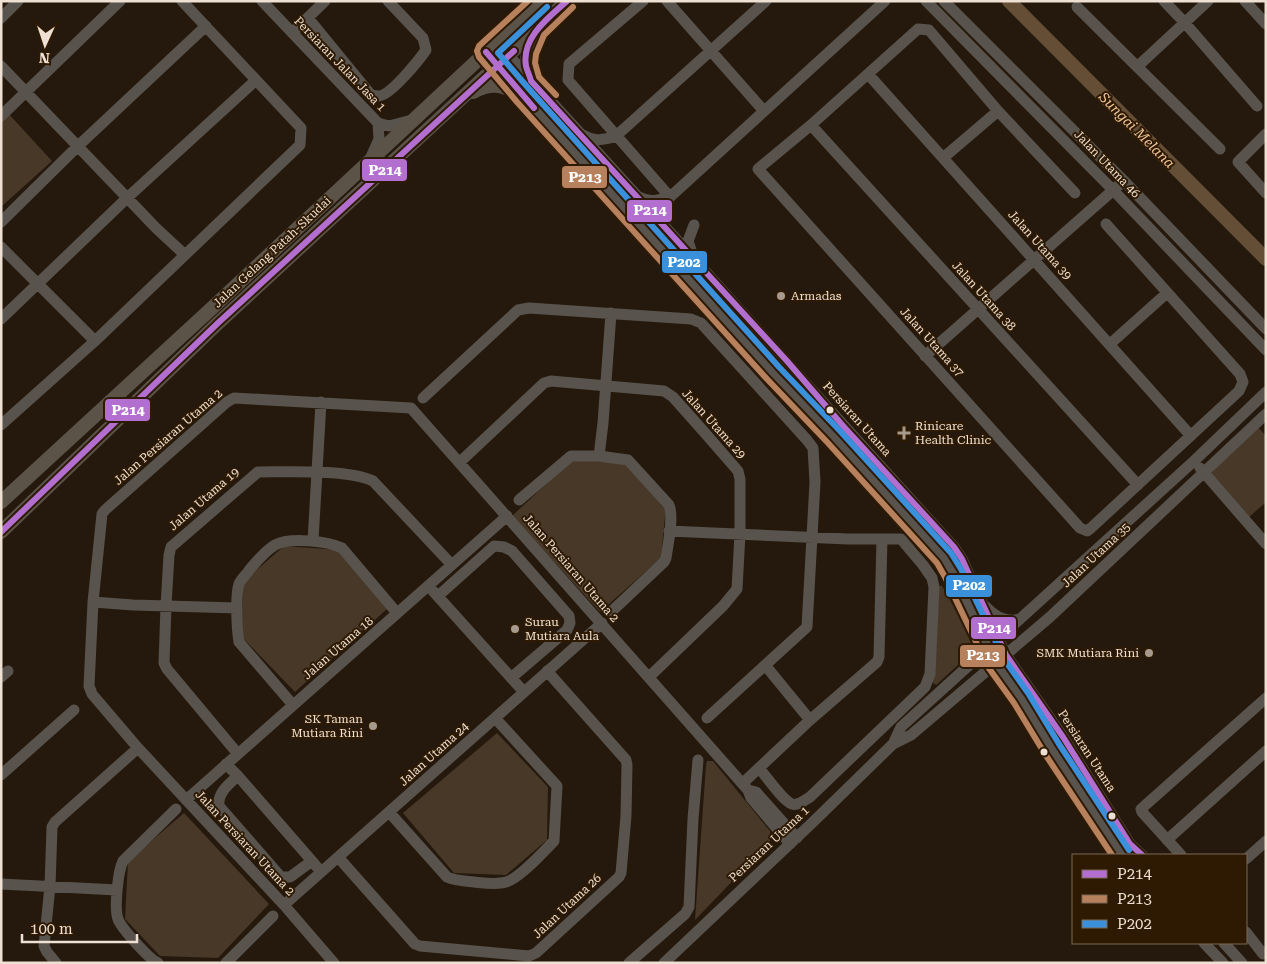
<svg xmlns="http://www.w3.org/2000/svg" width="1267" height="964" viewBox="0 0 1267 964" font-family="'Roboto Serif',serif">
  <rect width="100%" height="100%" fill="#24190c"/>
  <!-- green -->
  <path fill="#473828" d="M 7,112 L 52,161 L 1,207 L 1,118 Z
    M 1257,426 L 1266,436 L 1266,502 L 1248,518 L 1212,477 L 1212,472 Z
    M 573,459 L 626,463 L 666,506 L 661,558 L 600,612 L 512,516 Z
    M 284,546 L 340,550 L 387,609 L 295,692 L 241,636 L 243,582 Z
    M 939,586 L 942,586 L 945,591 L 973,641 L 971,652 L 968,656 L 936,685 L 933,683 Z
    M 497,733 L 548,787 L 547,840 L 506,875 L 454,873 L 403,813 Z
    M 707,761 L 713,761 L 770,831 L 770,842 L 695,920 L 706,765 Z
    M 184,813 L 269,904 L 218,958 L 160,956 L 125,919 L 128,861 Z"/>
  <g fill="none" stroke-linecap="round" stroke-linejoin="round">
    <!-- river -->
    <path stroke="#644e35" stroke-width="14" d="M 1009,1 L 1266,259"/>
    <!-- minor -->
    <path stroke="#59534d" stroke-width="11" d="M 262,1 L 378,123
      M 643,1 L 569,64 L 568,80 L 670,197
      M 667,1 L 764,111
      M 926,1 L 1113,190 L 1266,350
      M 944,1 L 1124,181 L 1266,329
      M 1164,1 L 1185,23 L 1257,106
      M 1245,1 L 1266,24
      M 1077,7 L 1220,149
      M 1,18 L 18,1
      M 308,18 L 371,95 C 374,95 377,96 379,96 C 391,95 419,60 426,50 L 423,38 L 388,1
      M 292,33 L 325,1
      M 496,42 C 651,208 800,379 954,547 L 962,559 L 1006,655 L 1063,737 L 1130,844 L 1142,855
      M 486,52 L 523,96 L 773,373 L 834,437 L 944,558 L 953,573 L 996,663 L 1021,698 L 1052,749 L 1122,855
      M 1,66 L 156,228 L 184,254
      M 1138,66 L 1208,1
      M 868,74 L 1191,436
      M 1,116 L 120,1
      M 378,123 L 389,126 L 412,120
      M 811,125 L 1138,485
      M 1266,134 L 1238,162 L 1266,193
      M 583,135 C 595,142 604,140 616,136 L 766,1
      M 371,157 L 379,139 L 378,123
      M 943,158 L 998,111
      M 1075,193 L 998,111 L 929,30 L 918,29 L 811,125 L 758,169 L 1080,528 L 1087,531 L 1091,528 L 1239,391 L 1243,382 L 1240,374 L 1106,224
      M 639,197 C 649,203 659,200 670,197 L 885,1
      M 1,222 L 78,146 L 206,26
      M 1,247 L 95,341
      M 692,253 L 688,241 L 694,225
      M 1,319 L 127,198 L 256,80
      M 1110,344 L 1167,293
      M 925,356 L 1119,185
      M 423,398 L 518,310 L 529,308 L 691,319 L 701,323 L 807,440 L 813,448 L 815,482 L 807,627 L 707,718
      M 1,425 L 95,341 L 300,145 L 301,128 L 182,1
      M 599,456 L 603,423 L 611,313
      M 460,462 L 544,383 L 551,381 L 664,391 L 673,397 L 705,433 L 738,471 L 740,479 L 740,534 L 737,589 L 723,606 L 649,677
      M 1200,468 L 1266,544
      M 519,500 L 571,456 L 599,456 L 628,460 L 669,505 C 674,517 668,544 666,558 L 664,562 L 611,612
      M 669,531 L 848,539 L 901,539 L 923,565 L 932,578 L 934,587 L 930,674 L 925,687 L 810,797 C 805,800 798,806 792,804 C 783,801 766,776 759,768
      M 313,541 L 321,402
      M 433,591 L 524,692
      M 438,596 L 494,546 L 504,547 L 512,551 L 569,616 L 570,623 L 567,630 L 511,678
      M 93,602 L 133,605 L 237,608
      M 986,607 C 995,617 1006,623 1020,619
      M 765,665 L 810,720
      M 1,677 L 8,671
      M 293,705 L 239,642 C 237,630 235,596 239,584 C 241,579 247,574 250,569 C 257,561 265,551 275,545 C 289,537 328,541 342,548 L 397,613
      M 893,744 L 901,727 L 1194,461 L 1266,392
      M 238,754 L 167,669 L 164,663 L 166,606 L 169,555 L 171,547 L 258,472 C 286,472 350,469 373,481 L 452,565
      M 226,764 L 238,776 C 229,784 217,793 219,806 L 281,877 L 290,877 L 312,861 L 321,872
      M 1,775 L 74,710
      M 238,776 L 312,861
      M 743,783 L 810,720 L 877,662 L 879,657 L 882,539
      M 748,790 L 756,792 L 797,838
      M 186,800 L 507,516
      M 389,812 L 447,877 C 456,881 465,881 474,882 C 484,883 497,885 506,882 C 519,879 544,851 554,841 L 557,786 L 495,718
      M 1167,840 L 1266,751
      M 1181,855 L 1142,812 L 1141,809 L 1266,698
      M 338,857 L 415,944 L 420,946 L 529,956 L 536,953 L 619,877 L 621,873 L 626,816 L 627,765 L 626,760 L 547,671
      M 1246,859 L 1266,841
      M 1,884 L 117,890
      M 284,905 L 602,623
      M 1246,932 L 1263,954
      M 1204,943 L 1223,963
      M 1224,943 L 1242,963
      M 56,963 L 47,952 L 44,946 L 50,886 L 52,827 L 55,822 L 138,748
      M 158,963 C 150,960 121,928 118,919 C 114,908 118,871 123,861 L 176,809
      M 226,963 L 273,916
      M 334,963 L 284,905 L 138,748 L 92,694 L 89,686 L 93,602 L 102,514 L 105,510 L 227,402 L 234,398 L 411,408 L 748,790 L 751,798 L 790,844
      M 629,963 L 685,914 L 689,907 L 693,819 L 698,760
      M 664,963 L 812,823 L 893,744 L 911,735 L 1050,617 L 1266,414"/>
    <!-- major -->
    <path stroke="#5b5248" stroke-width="14" d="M 531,81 C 525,60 526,56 534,36
      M 473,92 C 494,81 504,86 523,96
      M 1,502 L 211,309 L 541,1
      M 1,532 L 218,323 L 567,1"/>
    <defs>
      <path id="bus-1" d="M 567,1 C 549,17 521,38 526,66 C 527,71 530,76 531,81 L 787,361 L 844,427 L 954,547 L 962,559 L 1006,655 L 1063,737 L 1130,844 L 1142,855
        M 486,52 L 534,108
        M 1,532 L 218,323 L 514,51"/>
      <path id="bus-2" d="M 528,1 L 479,46 L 477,51 L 479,57 L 517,102 L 767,379 L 828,443 L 937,563 L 945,577 L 988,667 L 1014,703 L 1045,754 L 1112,855
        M 556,95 L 539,77 L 535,63 L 536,54 L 544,35 L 573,7"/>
      <path id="bus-3" d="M 547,7 L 498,53 L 530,90 L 779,367 L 840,431 L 951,553 L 961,569 L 1004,659 L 1028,693 L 1059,744 L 1129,850"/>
    </defs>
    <!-- bus-1 casing -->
    <use href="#bus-1" stroke="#2e1a02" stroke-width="10"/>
    <!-- bus-2 casing -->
    <use href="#bus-2" stroke="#2e1a02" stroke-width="10"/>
    <!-- bus-3 casing -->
    <use href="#bus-3" stroke="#2e1a02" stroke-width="10"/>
    <!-- bus-1 -->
    <use href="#bus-1" stroke="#b36fd0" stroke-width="6"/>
    <!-- bus-2 -->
    <use href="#bus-2" stroke="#b6815c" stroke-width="6"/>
    <!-- bus-3 -->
    <use href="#bus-3" stroke="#3a90db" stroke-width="6"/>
  </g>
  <!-- markers -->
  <g fill="#a79a8d" stroke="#2e1a02" stroke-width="2">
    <circle cx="781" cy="296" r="5"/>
    <path d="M901.5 425.5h5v5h5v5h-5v5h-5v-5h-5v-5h5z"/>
    <circle cx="515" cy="629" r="5"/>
    <circle cx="1149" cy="653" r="5"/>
    <circle cx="373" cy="726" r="5"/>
  </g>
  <g fill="#eee0d2" stroke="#2e1a02" stroke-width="2">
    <circle cx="830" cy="410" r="4.5"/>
    <circle cx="1044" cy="752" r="4.5"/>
    <circle cx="1112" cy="816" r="4.5"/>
  </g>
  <g text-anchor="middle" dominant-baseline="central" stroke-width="4" stroke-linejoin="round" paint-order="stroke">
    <!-- street labels -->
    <g font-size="12" fill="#eee0d2" stroke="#2e1a02">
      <text transform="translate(340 64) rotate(46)">Persiaran Jalan Jasa 1</text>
      <text transform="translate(1107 164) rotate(46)">Jalan Utama 46</text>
      <text transform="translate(1040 245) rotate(48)">Jalan Utama 39</text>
      <text transform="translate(272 252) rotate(-43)">Jalan Gelang Patah-Skudai</text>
      <text transform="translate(984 296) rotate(48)">Jalan Utama 38</text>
      <text transform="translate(932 342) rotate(48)">Jalan Utama 37</text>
      <text transform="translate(857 419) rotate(48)">Persiaran Utama</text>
      <text transform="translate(714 424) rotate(48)">Jalan Utama 29</text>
      <text transform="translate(168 437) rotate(-41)">Jalan Persiaran Utama 2</text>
      <text transform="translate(204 499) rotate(-41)">Jalan Utama 19</text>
      <text transform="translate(1096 555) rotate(-43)">Jalan Utama 35</text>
      <text transform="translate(571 568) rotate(49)">Jalan Persiaran Utama 2</text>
      <text transform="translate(338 648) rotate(-41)">Jalan Utama 18</text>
      <text transform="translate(1087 751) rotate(57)">Persiaran Utama</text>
      <text transform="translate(434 754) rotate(-42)">Jalan Utama 24</text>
      <text transform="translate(245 843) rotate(47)">Jalan Persiaran Utama 2</text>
      <text transform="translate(769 844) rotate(-43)">Persiaran Utama 1</text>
      <text transform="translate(567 906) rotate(-43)">Jalan Utama 26</text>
    </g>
    <!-- poi labels -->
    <g font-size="12" fill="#eee0d2" stroke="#2e1a02" text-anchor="start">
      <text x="791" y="296">Armadas</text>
      <text x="915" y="426">Rinicare<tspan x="915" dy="14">Health Clinic</tspan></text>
      <text x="525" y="622">Surau<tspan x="525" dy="14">Mutiara Aula</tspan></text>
      <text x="1139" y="653" text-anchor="end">SMK Mutiara Rini</text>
      <text x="363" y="719" text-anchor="end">SK Taman<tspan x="363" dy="14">Mutiara Rini</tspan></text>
    </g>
    <!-- water labels -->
    <g font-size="14" font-style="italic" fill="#f1c696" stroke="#2e1a02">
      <text transform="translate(1137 130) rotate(45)">Sungai Melana</text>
    </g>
  </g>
  <g stroke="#2e1a02" stroke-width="2">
    <rect x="361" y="158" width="47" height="24" rx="5" fill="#b36fd0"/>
    <rect x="561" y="165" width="47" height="24" rx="5" fill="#b6815c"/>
    <rect x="626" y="199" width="47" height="24" rx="5" fill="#b36fd0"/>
    <rect x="661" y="250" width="47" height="24" rx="5" fill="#3a90db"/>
    <rect x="104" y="398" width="47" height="24" rx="5" fill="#b36fd0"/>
    <rect x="945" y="574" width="48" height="24" rx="5" fill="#3a90db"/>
    <rect x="970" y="616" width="47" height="24" rx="5" fill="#b36fd0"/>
    <rect x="959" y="644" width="47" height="24" rx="5" fill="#b6815c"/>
  </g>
  <g font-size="14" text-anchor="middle" font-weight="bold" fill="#fff">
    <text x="385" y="175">P214</text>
    <text x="585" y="182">P213</text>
    <text x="650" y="215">P214</text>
    <text x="684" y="267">P202</text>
    <text x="128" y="415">P214</text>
    <text x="969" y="590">P202</text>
    <text x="994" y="633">P214</text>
    <text x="983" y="660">P213</text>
  </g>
  <!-- border -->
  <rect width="1267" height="964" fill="none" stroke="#eee0d2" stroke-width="5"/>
  <!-- legend -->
  <rect x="1072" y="854" width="175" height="90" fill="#2e1a02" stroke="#7b6955"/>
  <rect x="1082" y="870" width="25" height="8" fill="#b36fd0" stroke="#7b6955"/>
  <text x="1117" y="879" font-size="15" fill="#eee0d2">P214</text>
  <rect x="1082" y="895" width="25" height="8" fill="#b6815c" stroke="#7b6955"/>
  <text x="1117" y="904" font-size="15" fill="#eee0d2">P213</text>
  <rect x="1082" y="920" width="25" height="8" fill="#3a90db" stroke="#7b6955"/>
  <text x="1117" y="929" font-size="15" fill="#eee0d2">P202</text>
  <!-- north arrow -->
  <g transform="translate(45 45) rotate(183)" stroke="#2e1a02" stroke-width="4" paint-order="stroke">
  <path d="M0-4L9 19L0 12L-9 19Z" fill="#eee0d2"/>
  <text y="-8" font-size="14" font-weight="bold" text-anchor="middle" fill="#eee0d2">N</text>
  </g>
  <!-- scale -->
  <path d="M22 934v8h115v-8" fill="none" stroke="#eee0d2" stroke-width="2.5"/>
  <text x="30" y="934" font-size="15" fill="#eee0d2" stroke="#2e1a02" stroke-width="4" paint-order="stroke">100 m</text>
</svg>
